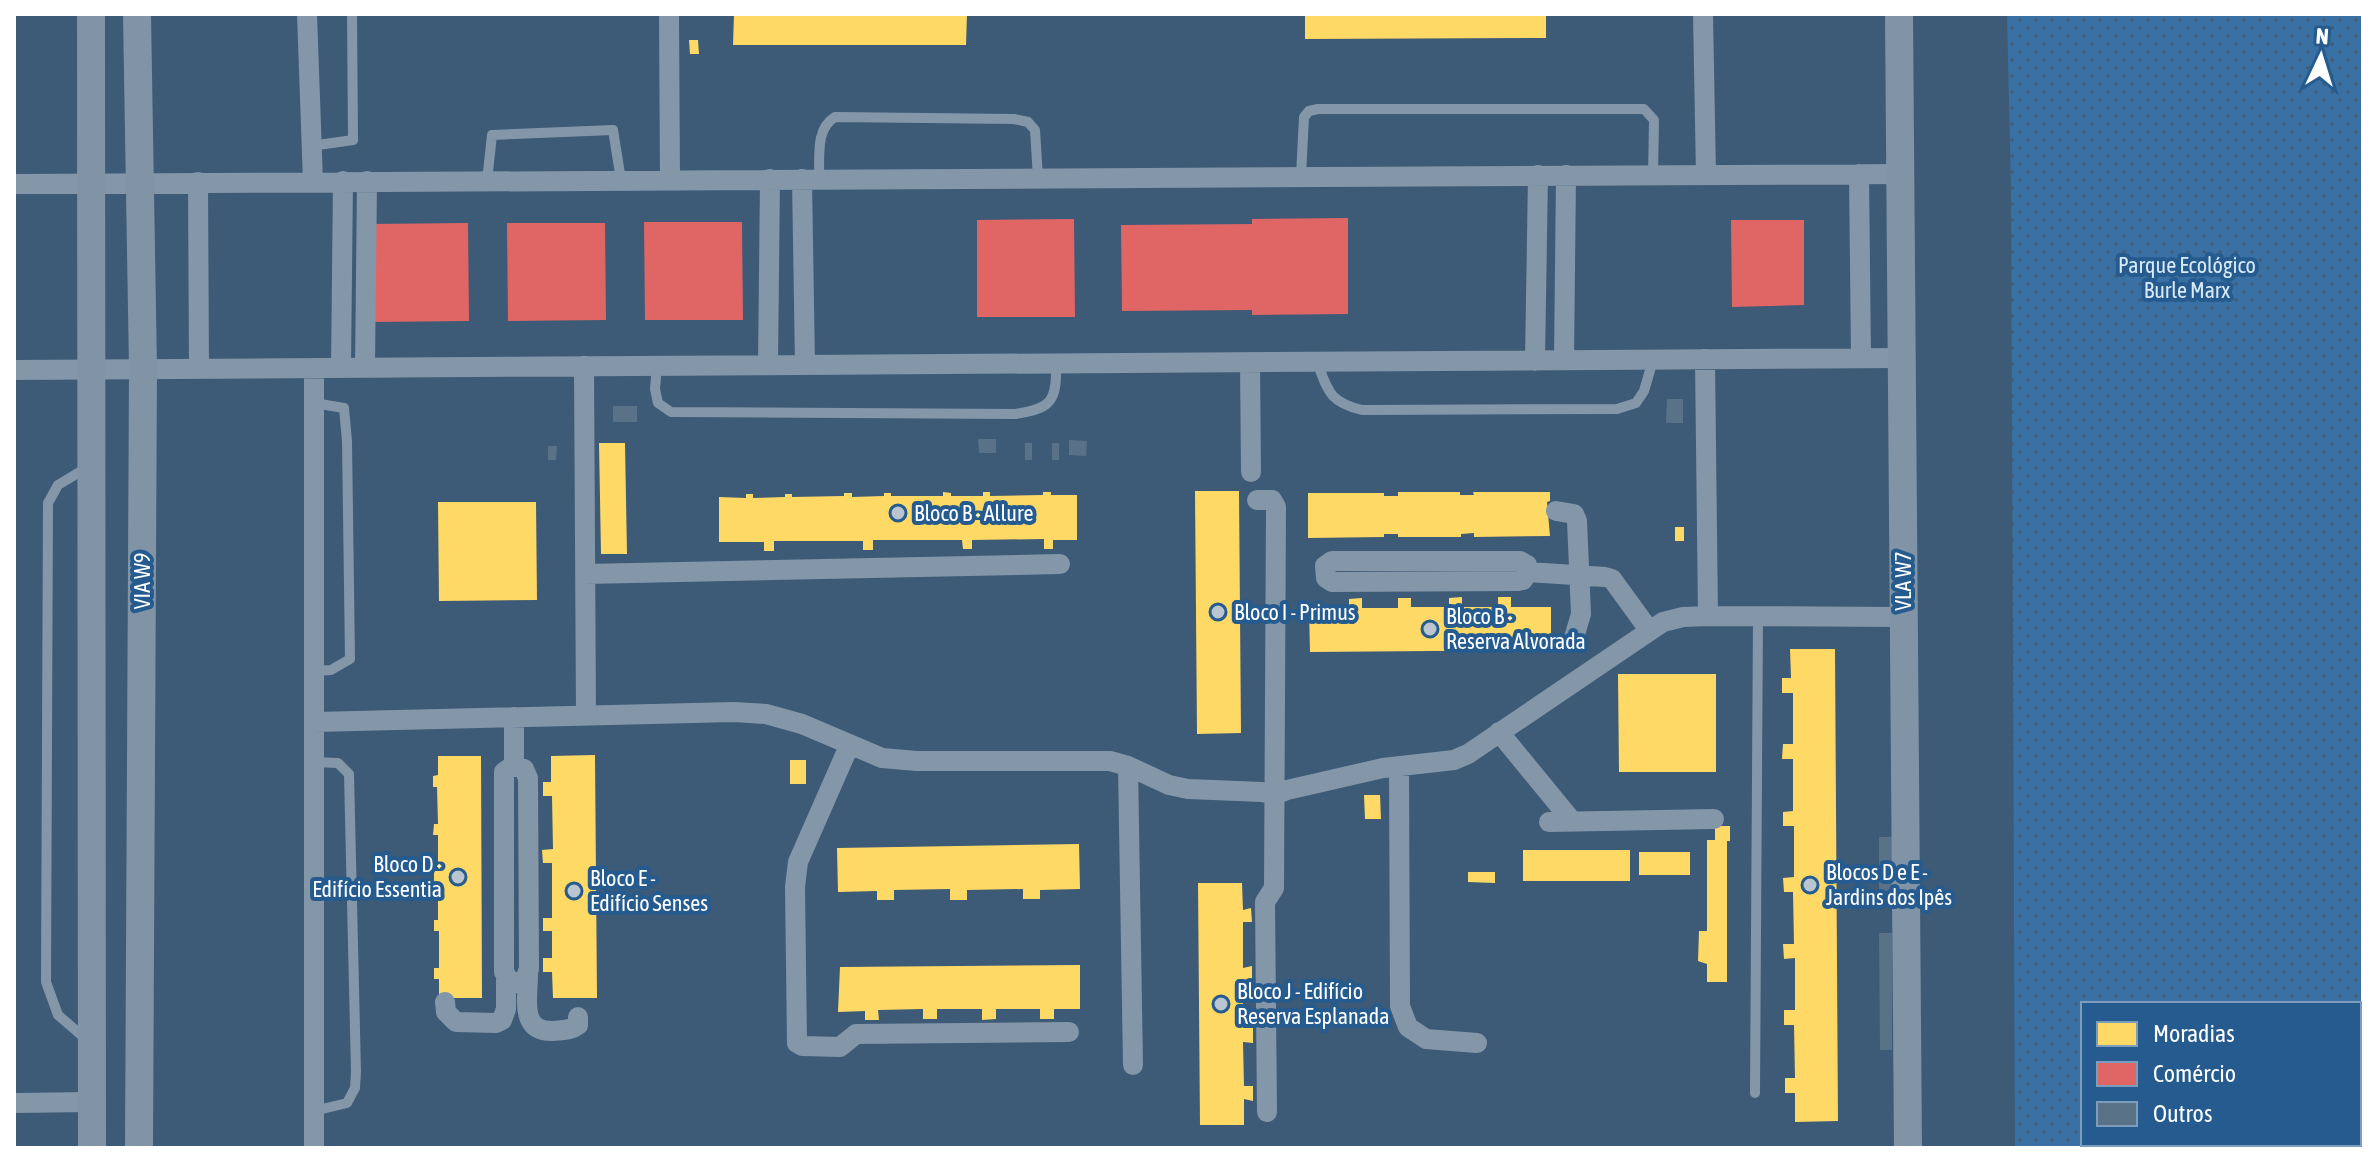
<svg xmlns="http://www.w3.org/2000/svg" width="2377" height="1162" viewBox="0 0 2377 1162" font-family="'Asap Condensed',sans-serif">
  <defs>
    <pattern id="park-dots" width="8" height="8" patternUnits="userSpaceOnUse" patternTransform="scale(2)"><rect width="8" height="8" fill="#3a71a4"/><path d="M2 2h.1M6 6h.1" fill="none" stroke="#455b6f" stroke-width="1.8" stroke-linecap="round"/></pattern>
  </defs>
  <rect width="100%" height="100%" fill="#3d5a76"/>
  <!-- park -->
  <path fill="url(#park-dots)" fill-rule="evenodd" d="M 2007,14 L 2363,14 L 2363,1148 L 2015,1148 L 2011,187 ZM 2083,1004 L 2359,1004 L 2359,1144 L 2083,1144 Z"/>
  <!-- homes -->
  <path fill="#ffd966" d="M 734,14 L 967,14 L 966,45 L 733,45 Z
    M 1305,14 L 1546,14 L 1546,38 L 1305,39 Z
    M 689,40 L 698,40 L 699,54 L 690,54 Z
    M 599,443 L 625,443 L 627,554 L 601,554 Z
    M 1195,491 L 1239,491 L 1241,733 L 1197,734 Z
    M 943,492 L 951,493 L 951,496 L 983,496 L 983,492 L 990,492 L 990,496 L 1043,495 L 1043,492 L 1051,492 L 1051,495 L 1077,495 L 1077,540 L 1053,540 L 1053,549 L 1044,549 L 1044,539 L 972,540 L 972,549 L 963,549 L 962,540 L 873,540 L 873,550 L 863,550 L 863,541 L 774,541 L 774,551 L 764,551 L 764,542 L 719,542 L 719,497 L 746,498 L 746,494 L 753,494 L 753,498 L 785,497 L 785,494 L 792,494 L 792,497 L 844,496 L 844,493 L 852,493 L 852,497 L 884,496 L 884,493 L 891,493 L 891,496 L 943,496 Z
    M 1398,492 L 1460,492 L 1460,495 L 1474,495 L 1473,492 L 1550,492 L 1550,501 L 1547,502 L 1550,536 L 1474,537 L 1474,533 L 1461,534 L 1461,537 L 1398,537 L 1398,534 L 1384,534 L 1384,537 L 1308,538 L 1308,493 L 1384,493 L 1384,496 L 1398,496 Z
    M 438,502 L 536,502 L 537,600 L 439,601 Z
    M 1675,527 L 1684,527 L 1684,541 L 1675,541 Z
    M 1462,597 L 1462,607 L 1498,607 L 1498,597 L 1511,597 L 1511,607 L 1551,607 L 1551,650 L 1310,652 L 1309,608 L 1349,607 L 1349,599 L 1362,598 L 1362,608 L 1398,608 L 1398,598 L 1411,598 L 1411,607 L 1449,607 L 1449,598 Z
    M 1790,649 L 1835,649 L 1838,1121 L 1795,1122 L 1795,1093 L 1785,1093 L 1785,1078 L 1795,1078 L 1794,1025 L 1784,1025 L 1784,1010 L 1795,1010 L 1795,958 L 1784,959 L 1783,944 L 1794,944 L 1793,892 L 1784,892 L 1783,878 L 1794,877 L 1794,826 L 1783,826 L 1783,812 L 1793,811 L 1793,759 L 1782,759 L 1783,744 L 1793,744 L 1793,693 L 1782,693 L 1782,678 L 1791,678 Z
    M 1618,674 L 1716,674 L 1716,772 L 1619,772 Z
    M 595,755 L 597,998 L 553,998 L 552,972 L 543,972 L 543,958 L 552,958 L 552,931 L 543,931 L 543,918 L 552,918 L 552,863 L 543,863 L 542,850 L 553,849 L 552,796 L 543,796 L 543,782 L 551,782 L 551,756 Z
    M 438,756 L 481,756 L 482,998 L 439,998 L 439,979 L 434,979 L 434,968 L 439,968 L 439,931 L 434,931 L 434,920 L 438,920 L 438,883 L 434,883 L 434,871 L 438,871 L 438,835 L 433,835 L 434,824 L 438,824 L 437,787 L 433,787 L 433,776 L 438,775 Z
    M 790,760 L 806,760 L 806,784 L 790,784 Z
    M 1364,795 L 1380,795 L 1381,819 L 1365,819 Z
    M 1715,826 L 1730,826 L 1730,841 L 1727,841 L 1727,982 L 1707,982 L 1707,964 L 1698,961 L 1699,931 L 1707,931 L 1707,840 L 1715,840 Z
    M 1079,844 L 1080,889 L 1040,890 L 1040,899 L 1023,899 L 1023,889 L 967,890 L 967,900 L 950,900 L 950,889 L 894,890 L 894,900 L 877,900 L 877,891 L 838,892 L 837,848 Z
    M 1523,850 L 1630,850 L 1630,881 L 1523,881 Z
    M 1639,852 L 1690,852 L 1690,875 L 1639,875 Z
    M 1468,872 L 1495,872 L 1495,883 L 1468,882 Z
    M 1198,883 L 1242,883 L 1243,910 L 1251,908 L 1252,922 L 1243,922 L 1243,968 L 1252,966 L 1252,980 L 1243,981 L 1243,1028 L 1253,1028 L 1253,1043 L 1243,1042 L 1244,1086 L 1253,1086 L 1253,1101 L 1244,1099 L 1244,1125 L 1200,1125 Z
    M 1080,965 L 1080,1009 L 1054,1009 L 1054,1019 L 1040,1019 L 1040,1009 L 996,1009 L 996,1019 L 982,1020 L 982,1009 L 937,1009 L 937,1019 L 923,1019 L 923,1009 L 878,1010 L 879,1020 L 865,1020 L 865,1011 L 838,1012 L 840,967 Z"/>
  <!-- shops -->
  <path fill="#e06666" d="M 1348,218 L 1348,314 L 1252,315 L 1252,310 L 1122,311 L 1121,225 L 1252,224 L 1252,219 Z
    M 1074,219 L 1075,317 L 977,317 L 977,220 Z
    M 1731,220 L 1804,220 L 1804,305 L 1732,307 Z
    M 644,222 L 742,222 L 743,320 L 645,320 Z
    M 468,223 L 469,321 L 371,322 L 370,224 Z
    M 507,223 L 605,223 L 606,320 L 508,321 Z"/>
  <!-- building -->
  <path fill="#5a7288" d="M 1667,399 L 1683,399 L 1683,423 L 1666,423 Z
    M 613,406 L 637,406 L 637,422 L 613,422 Z
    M 978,439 L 996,439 L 996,453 L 979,453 Z
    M 1069,440 L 1087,441 L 1086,456 L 1069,455 Z
    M 1025,443 L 1032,443 L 1032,460 L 1025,460 Z
    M 1052,443 L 1059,443 L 1059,460 L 1052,460 Z
    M 548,446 L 557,446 L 556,460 L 548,460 Z
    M 1879,837 L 1892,837 L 1892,892 L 1879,892 Z
    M 1879,933 L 1892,933 L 1892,1050 L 1880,1050 Z"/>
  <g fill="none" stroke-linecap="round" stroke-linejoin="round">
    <!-- lane -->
    <path stroke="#8497a9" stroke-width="10" d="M 311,146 L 353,140 L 352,14
      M 1301,176 L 1304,117 L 1309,111 L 1318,109 L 1644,109 L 1654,120 L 1653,175
      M 819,179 C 820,157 815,129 835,117 L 1014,119 L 1028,122 L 1035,130 L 1038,178
      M 487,181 L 492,135 L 613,130 L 621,180
      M 1317,362 C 1328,391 1329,402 1362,410 L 1617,409 L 1636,403 L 1644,391 L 1653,360
      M 657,366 L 655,389 L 658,403 L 671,412 L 1015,414 C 1052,409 1057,400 1056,364
      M 314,403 L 344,408 L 347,441 L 350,659 L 331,670 L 315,671
      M 87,1040 L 58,1015 L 46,982 L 48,503 L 58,485 L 88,467
      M 1755,1093 L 1758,617
      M 314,1111 L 347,1103 L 355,1088 L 356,1072 L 349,774 L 338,763 L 315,762"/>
    <!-- street -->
    <path stroke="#8497a9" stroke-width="20" d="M 307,14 L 313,182
      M 669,14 L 670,180
      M 1703,14 L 1706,175
      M 1859,174 L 1861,358
      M 802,179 L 805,365
      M 198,182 L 199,369
      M 14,184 L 1901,174
      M 1705,359 L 1708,616
      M 1564,360 L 1566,175
      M 1535,361 L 1538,175
      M 1250,362 L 1251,472
      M 768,365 L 770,179
      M 584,366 L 586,716
      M 341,368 L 343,181
      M 365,368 L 367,181
      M 14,370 L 1902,358
      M 1257,500 L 1272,500 L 1276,507 L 1274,888 L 1265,902 L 1267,1112
      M 1556,511 L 1574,514 L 1577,521 L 1581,614 L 1573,641
      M 1528,572 L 1527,565 L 1520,561 L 1332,561 L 1325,566 L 1326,578 L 1332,582 L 1518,581 L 1523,580 L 1528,572 L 1605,577 L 1612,579 L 1649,630
      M 585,574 L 1060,564
      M 514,717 L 514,765
      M 315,722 L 734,712 L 766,714 L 802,724 L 882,758 L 917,761 L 1110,761 L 1128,766 L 1169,785 L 1188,789 L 1262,792 L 1275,795 L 1287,790 L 1383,768 L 1454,760 L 1468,754 L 1663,622 L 1683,617 L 1708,616 L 1904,617
      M 1499,732 L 1572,821
      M 849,746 L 798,862 L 795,887 L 797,1043 L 802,1046 L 840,1047 L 856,1034 L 1069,1032
      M 514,765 L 524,769 L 528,778 L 529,969 L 525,979 L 516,983 L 509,980 L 504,972 L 504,772 Z
      M 1128,766 L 1133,1065
      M 1399,766 L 1400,1006 L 1408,1027 L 1426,1039 L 1477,1043
      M 1549,822 L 1714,819
      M 528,975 C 528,998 519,1032 553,1031 C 563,1030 570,1031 578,1025 L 578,1017
      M 445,1002 L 446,1012 L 456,1022 L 496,1023 L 502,1020 L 506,1009 L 506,976
      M 14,1103 L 92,1102
      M 314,1148 L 314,368"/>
    <!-- secondary -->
    <path stroke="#8094a6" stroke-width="28" d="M 91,14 L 92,1148
      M 137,14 L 143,369 L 139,1148
      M 1899,14 L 1908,1148"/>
  </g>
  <!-- markers -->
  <g fill="#bbc5cf" stroke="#255b8e" stroke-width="3">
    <circle cx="898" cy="513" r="8"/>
    <circle cx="1218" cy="612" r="8"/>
    <circle cx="1430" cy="629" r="8"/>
    <circle cx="458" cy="877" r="8"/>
    <circle cx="1810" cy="885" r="8"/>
    <circle cx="574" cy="891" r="8"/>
    <circle cx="1221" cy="1004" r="8"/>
  </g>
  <g text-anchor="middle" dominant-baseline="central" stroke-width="8" stroke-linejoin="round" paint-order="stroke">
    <!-- park labels -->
    <g font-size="22" fill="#d9eaf8" stroke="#255b8e">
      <text x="2187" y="265">Parque Ecológico<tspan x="2187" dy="25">Burle Marx</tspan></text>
    </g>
    <!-- poi labels -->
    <g font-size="22" fill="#fff" stroke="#255b8e" text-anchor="start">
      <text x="914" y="513">Bloco B - Allure</text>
      <text x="1234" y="612">Bloco I - Primus</text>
      <text x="1446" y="616">Bloco B -<tspan x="1446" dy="25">Reserva Alvorada</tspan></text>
      <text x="442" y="864" text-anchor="end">Bloco D -<tspan x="442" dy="25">Edifício Essentia</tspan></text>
      <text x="1826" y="872">Blocos D e E -<tspan x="1826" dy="25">Jardins dos Ipês</tspan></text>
      <text x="590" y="878">Bloco E -<tspan x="590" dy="25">Edifício Senses</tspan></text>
      <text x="1237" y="991">Bloco J - Edifício<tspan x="1237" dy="25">Reserva Esplanada</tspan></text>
    </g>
    <!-- street labels -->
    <g font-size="22" fill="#fff" stroke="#255b8e">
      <text transform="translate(142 581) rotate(-90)">VIA W9</text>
      <text transform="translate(1903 581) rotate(-90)">VLA W7</text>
    </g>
  </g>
  <!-- border -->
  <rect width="2377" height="1162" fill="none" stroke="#ffffff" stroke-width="32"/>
  <!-- legend -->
  <rect x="2081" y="1002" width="280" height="144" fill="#255b8e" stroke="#7c9dbb" stroke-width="2"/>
  <rect x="2097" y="1022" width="40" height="24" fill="#ffd966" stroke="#7c9dbb" stroke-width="2"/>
  <text x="2153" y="1042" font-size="24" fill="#ffffff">Moradias</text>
  <rect x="2097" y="1062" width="40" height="24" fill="#e06666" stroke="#7c9dbb" stroke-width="2"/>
  <text x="2153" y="1082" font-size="24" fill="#ffffff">Comércio</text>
  <rect x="2097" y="1102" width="40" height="24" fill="#5a7288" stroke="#7c9dbb" stroke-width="2"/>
  <text x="2153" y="1122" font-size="24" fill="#ffffff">Outros</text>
  <!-- north arrow -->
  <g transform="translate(2321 56) rotate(4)" stroke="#255b8e" stroke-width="6" paint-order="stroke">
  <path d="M0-6L14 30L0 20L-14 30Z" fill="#ffffff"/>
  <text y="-12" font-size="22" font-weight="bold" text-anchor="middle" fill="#ffffff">N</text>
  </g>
</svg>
